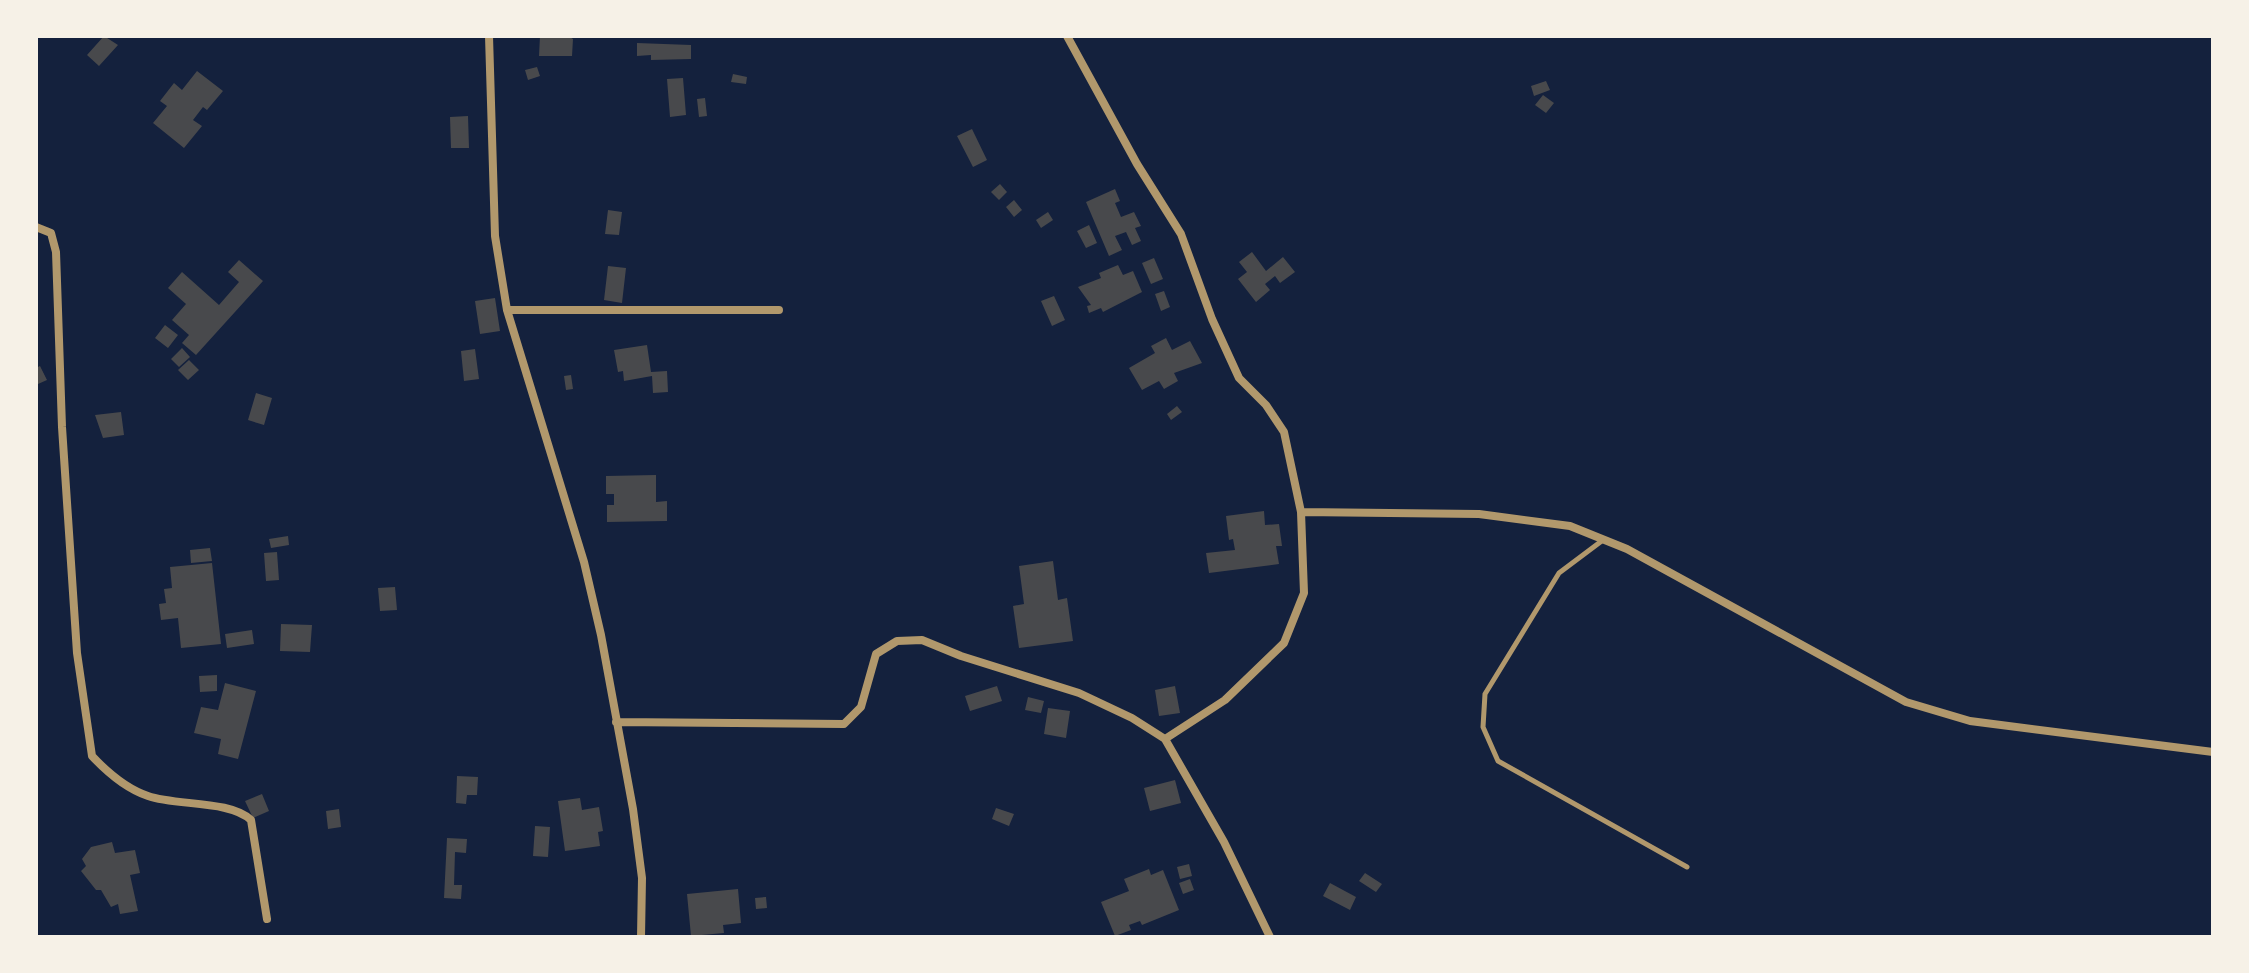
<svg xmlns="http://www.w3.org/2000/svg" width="2249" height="973" viewBox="0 0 2249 973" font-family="Barlow,sans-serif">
  <rect width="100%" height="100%" fill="#14213d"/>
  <!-- building -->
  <path fill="#48494c" d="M 104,36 L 118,45 L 99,66 L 87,55 Z
    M 540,36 L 568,36 L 573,39 L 572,56 L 539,56 Z
    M 637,43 L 691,45 L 691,59 L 651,60 L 651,55 L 637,56 Z
    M 537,67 L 540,76 L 528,80 L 525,70 Z
    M 197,71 L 223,91 L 207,110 L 203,107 L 193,120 L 202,126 L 184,148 L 153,123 L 167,106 L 160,101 L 174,83 L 182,90 Z
    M 733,74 L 747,77 L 746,84 L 731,82 Z
    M 683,78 L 686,115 L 670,117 L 667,79 Z
    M 1546,81 L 1550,90 L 1534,96 L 1531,86 Z
    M 1543,95 L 1554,103 L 1546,113 L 1535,105 Z
    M 705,98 L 707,116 L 699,117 L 697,99 Z
    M 468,116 L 469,148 L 451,148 L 450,117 Z
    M 972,129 L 987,160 L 973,167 L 957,136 Z
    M 1000,184 L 1007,192 L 999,200 L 991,192 Z
    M 1115,189 L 1120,201 L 1115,203 L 1121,217 L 1134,212 L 1141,226 L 1135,228 L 1141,241 L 1132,245 L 1126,232 L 1115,236 L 1122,250 L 1109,256 L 1086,202 Z
    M 1014,200 L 1022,210 L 1014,217 L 1006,207 Z
    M 608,210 L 622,212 L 619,235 L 605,234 Z
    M 1048,212 L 1053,220 L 1041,228 L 1036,220 Z
    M 1089,225 L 1097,243 L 1086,248 L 1077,231 Z
    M 1252,252 L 1266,271 L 1283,257 L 1295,272 L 1280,283 L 1275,276 L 1265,284 L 1270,290 L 1256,302 L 1238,279 L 1247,272 L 1239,262 Z
    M 1154,258 L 1163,279 L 1151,284 L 1142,263 Z
    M 239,260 L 263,281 L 196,355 L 182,343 L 189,335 L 172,320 L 186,304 L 168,288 L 182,272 L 219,305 L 239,282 L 228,272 Z
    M 1118,265 L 1123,275 L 1133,271 L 1142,292 L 1103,312 L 1101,308 L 1089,313 L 1087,306 L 1091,305 L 1078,287 L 1101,278 L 1099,273 Z
    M 608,266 L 626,268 L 622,303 L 604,300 Z
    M 1164,291 L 1170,307 L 1161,311 L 1155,294 Z
    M 1054,296 L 1065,320 L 1052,326 L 1041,301 Z
    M 495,298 L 500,331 L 480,334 L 475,301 Z
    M 165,325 L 178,335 L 168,348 L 155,338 Z
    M 1166,338 L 1172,350 L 1190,341 L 1202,363 L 1174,373 L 1178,381 L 1164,389 L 1159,381 L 1142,390 L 1129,368 L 1155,353 L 1151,346 Z
    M 647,345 L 651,372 L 667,371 L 668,392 L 653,393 L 652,376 L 624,381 L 623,371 L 618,372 L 614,350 Z
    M 182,348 L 190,357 L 179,367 L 171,359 Z
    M 475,349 L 479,379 L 464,381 L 461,351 Z
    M 189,360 L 199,370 L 188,380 L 178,370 Z
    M 40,366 L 47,380 L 38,384 L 36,368 Z
    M 571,375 L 573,389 L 566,390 L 564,376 Z
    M 256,393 L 272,398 L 264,425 L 248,420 Z
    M 1177,406 L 1182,412 L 1171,420 L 1167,414 Z
    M 121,412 L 124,435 L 103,438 L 95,415 Z
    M 656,475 L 656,502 L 667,501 L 667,521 L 607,522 L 607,505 L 614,505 L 614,494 L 606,494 L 606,476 Z
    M 1264,511 L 1265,525 L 1279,524 L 1282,546 L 1276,546 L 1279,564 L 1209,573 L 1206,553 L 1235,550 L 1233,539 L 1229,540 L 1226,516 Z
    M 288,536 L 289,545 L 271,548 L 269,539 Z
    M 210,548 L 212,561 L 191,563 L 190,550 Z
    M 277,552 L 279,580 L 266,581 L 264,553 Z
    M 1053,561 L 1058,600 L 1067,598 L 1073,641 L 1019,648 L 1013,606 L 1024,604 L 1019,566 Z
    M 212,563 L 221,644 L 181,648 L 178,618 L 161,620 L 159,604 L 166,603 L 164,589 L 172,588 L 170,567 Z
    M 395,587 L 397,610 L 380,611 L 378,588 Z
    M 281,624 L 312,625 L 310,652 L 280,651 Z
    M 252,630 L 254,644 L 227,648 L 225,634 Z
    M 217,675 L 217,691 L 200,692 L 199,676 Z
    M 225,683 L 256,691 L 238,759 L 218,754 L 221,739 L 194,733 L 201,707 L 218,710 Z
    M 997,686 L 1002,701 L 970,711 L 965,696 Z
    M 1175,686 L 1180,713 L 1159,716 L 1155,690 Z
    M 1028,697 L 1044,701 L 1041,713 L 1025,710 Z
    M 1048,708 L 1070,711 L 1066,738 L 1044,734 Z
    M 457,776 L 478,777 L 477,795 L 467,795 L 466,804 L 456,803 Z
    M 1175,780 L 1181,803 L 1150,811 L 1144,788 Z
    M 262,794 L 269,811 L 253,818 L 245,801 Z
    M 580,798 L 582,810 L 599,807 L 603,831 L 598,832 L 600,846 L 565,851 L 558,801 Z
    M 996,808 L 1014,814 L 1009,826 L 992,819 Z
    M 339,809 L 341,827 L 328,829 L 326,811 Z
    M 535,826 L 550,827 L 548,857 L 533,856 Z
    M 447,838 L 467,839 L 466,853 L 455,852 L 454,885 L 462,885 L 461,899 L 444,898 Z
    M 112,842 L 115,853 L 135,850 L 140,873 L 130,875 L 138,911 L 120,914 L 118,904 L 111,907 L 101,890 L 96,890 L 81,871 L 86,866 L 82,859 L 91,847 Z
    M 1189,864 L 1192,876 L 1180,879 L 1177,867 Z
    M 1149,869 L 1151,875 L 1163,870 L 1179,910 L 1142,925 L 1140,921 L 1129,925 L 1131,930 L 1115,936 L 1101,902 L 1129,891 L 1124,879 Z
    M 1365,873 L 1382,884 L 1376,892 L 1359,881 Z
    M 1190,879 L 1194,890 L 1183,894 L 1179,883 Z
    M 1330,883 L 1356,897 L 1350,910 L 1323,896 Z
    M 738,889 L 741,923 L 723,925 L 724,933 L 691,936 L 687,894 Z
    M 766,897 L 767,908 L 756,909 L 755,898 Z"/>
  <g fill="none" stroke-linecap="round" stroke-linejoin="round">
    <!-- service -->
    <path stroke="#b1986c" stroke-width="5" d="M 1603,540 L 1559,573 L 1485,694 L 1483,727 L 1498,761 L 1687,867"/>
    <!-- minor -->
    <path stroke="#b1986c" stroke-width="8" d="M 489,36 L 495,236 L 507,310 L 584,562 L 601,635 L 633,809 L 642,878 L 641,937
      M 1067,36 L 1137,164 L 1181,234 L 1212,319 L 1239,378 L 1266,405 L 1284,432 L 1301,512 L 1304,593 L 1284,643 L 1225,700 L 1165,739
      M 36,227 L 51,233 L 56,252 L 62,427 L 77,653 L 92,756 C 107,772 127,789 148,796 C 176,806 230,800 251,820 L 267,919
      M 507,310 L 779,310
      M 1301,512 L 1479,514 L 1570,526 L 1627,549 L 1906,702 L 1970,721 L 2213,752
      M 616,722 L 844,724 L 861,707 L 876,654 L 897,641 L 922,640 L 961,656 L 1079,693 L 1132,718 L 1165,739 L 1224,842 L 1270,937"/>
  </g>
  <!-- border -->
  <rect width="2249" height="973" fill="none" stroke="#f6f1e7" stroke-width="76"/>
</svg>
